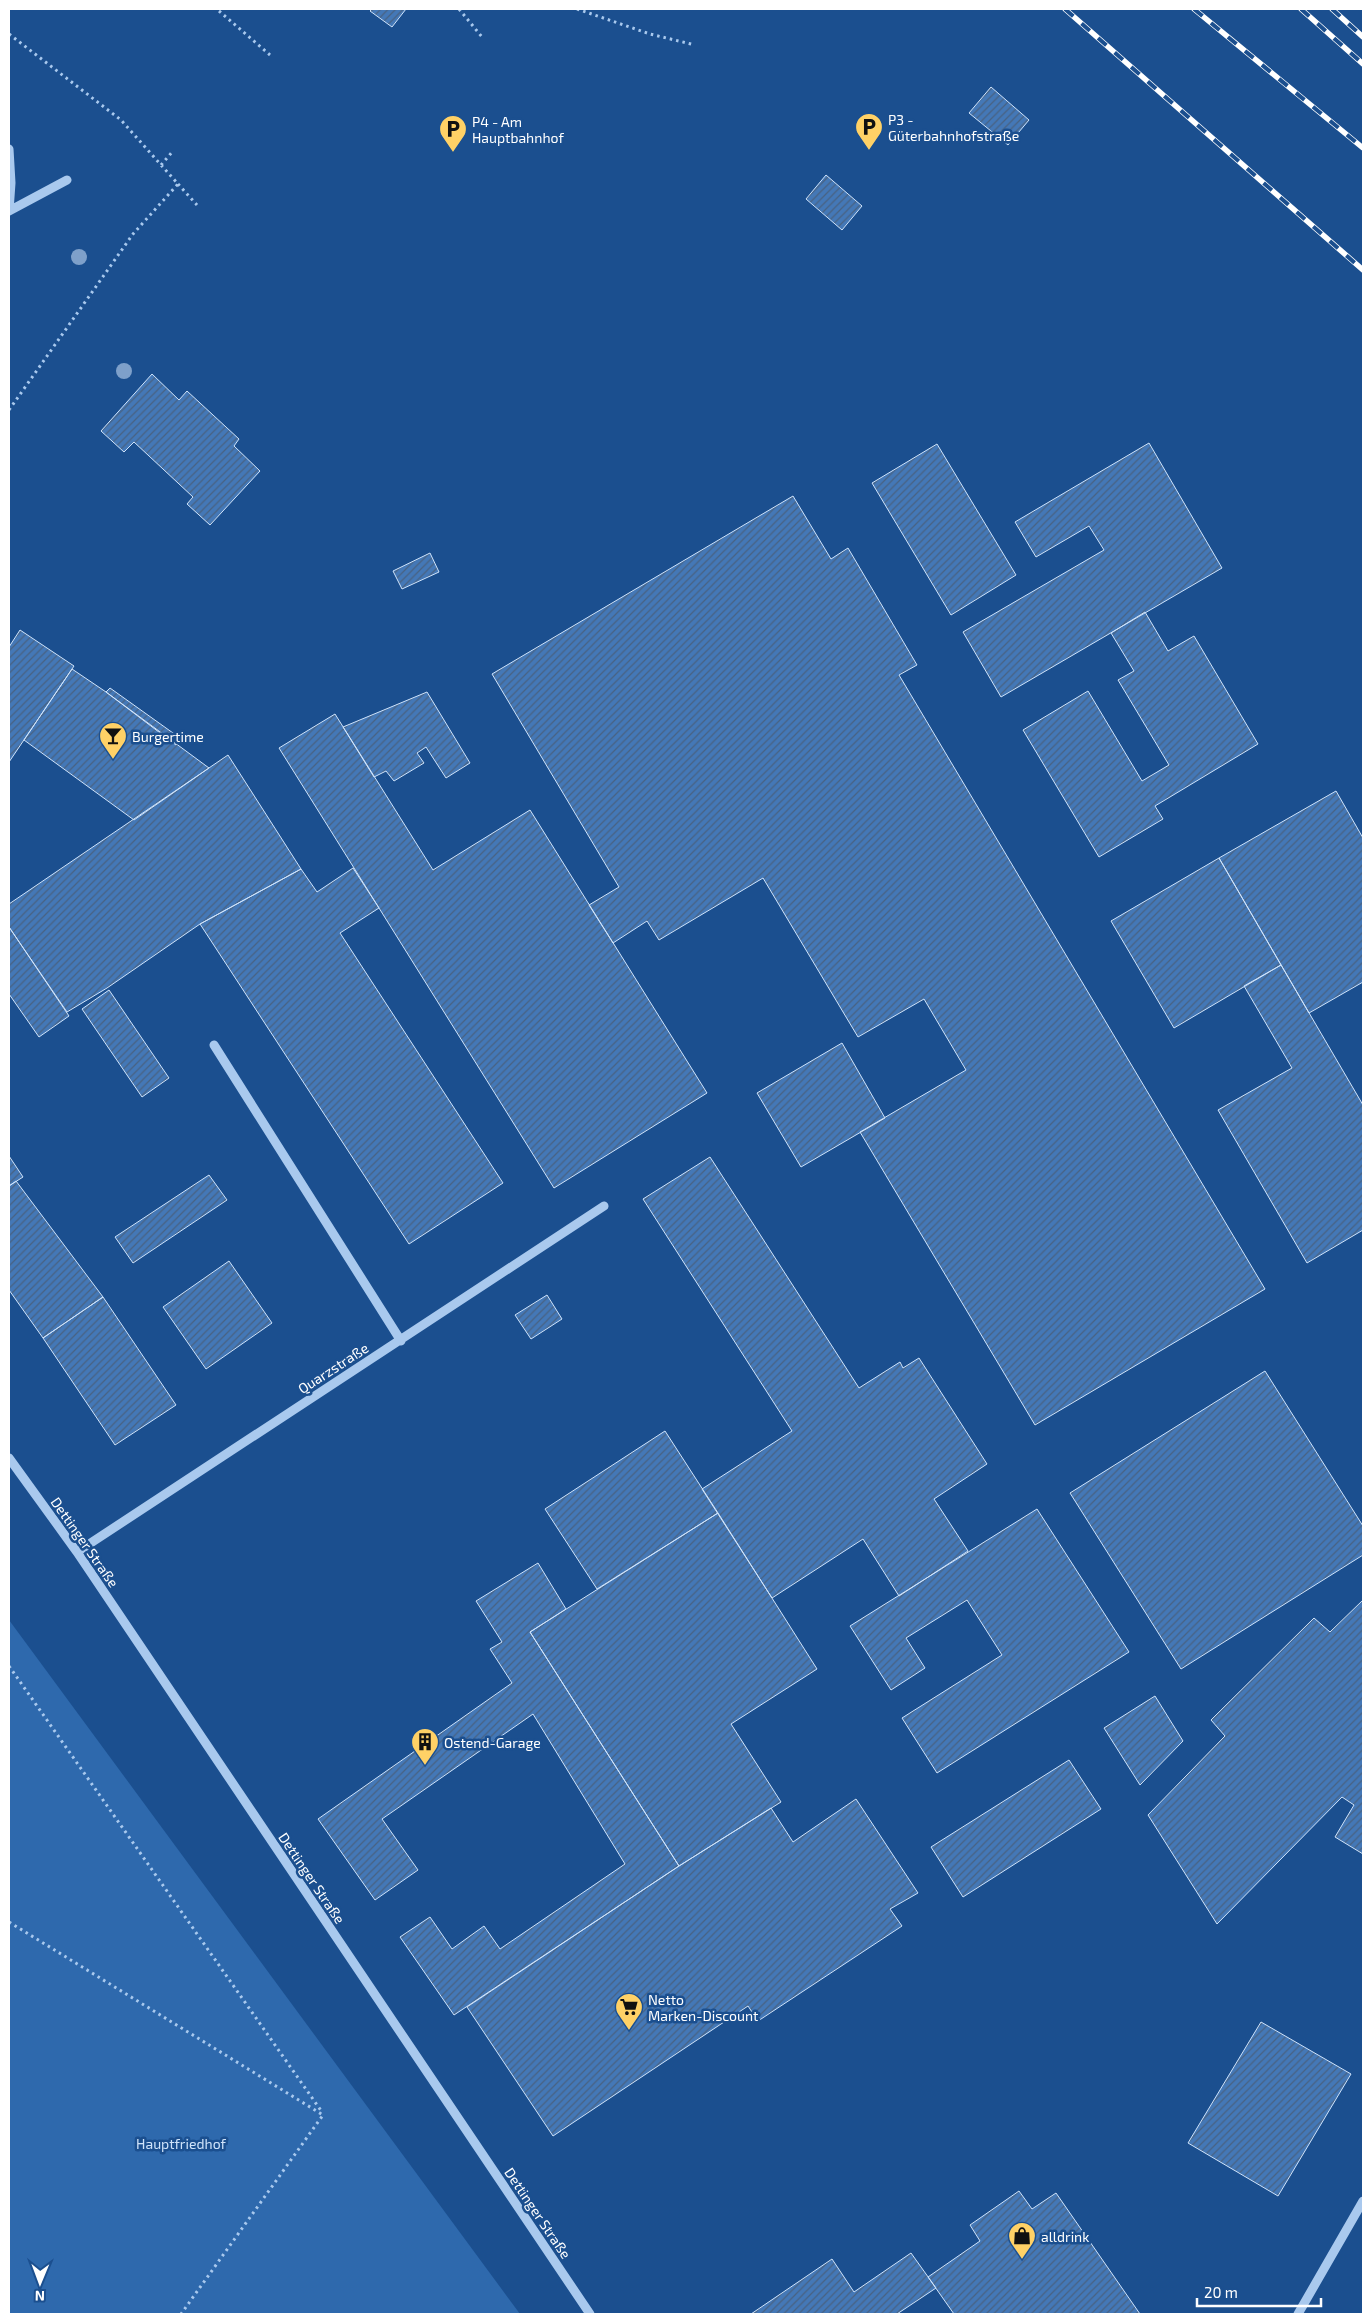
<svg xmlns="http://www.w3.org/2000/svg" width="1372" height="2323" viewBox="0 0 1372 2323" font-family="'Exo 2',sans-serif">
  <defs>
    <pattern id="building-hatch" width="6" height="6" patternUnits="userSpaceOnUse" patternTransform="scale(1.25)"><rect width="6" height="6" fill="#4478b7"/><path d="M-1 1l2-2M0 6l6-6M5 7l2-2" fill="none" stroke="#486282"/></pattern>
  </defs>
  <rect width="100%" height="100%" fill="#1b4f8f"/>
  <!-- green -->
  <path fill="#2e69ad" d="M 9,1620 L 520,2314 L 9,2314 Z"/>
  <!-- building -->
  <path fill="url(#building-hatch)" stroke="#cfe3fa" d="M 372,9 L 406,9 L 392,27 L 370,11 Z
    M 991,87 L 1029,120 L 1008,145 L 969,113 Z
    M 826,175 L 862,206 L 842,230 L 806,199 Z
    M 152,374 L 179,400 L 187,391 L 239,439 L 234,446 L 260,471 L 210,525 L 187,504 L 193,497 L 134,442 L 124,452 L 101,431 Z
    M 1149,443 L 1222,568 L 1001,697 L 963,632 L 1104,550 L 1089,526 L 1036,557 L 1015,522 Z
    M 937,444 L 1016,575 L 951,615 L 872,483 Z
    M 793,496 L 831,559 L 848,548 L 917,665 L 899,675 L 1265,1289 L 1035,1425 L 860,1132 L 966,1070 L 924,999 L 858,1037 L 763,878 L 659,940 L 647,921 L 613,943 L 589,905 L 619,887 L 492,674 Z
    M 430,553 L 439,572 L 402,589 L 393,571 Z
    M 1145,612 L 1168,651 L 1194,636 L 1258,744 L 1155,806 L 1163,819 L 1099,857 L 1023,730 L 1088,691 L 1142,781 L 1169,765 L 1118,680 L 1134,671 L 1111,633 Z
    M 20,630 L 74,666 L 9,762 L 9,647 Z
    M 72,669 L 106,692 L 209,768 L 134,820 L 24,740 Z
    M 110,688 L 180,738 L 176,745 L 106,692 Z
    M 427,692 L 470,763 L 446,778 L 426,747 L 417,753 L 424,763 L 394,781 L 386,771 L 374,777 L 343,727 Z
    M 335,714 L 433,870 L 530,810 L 707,1093 L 554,1188 L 279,748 Z
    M 228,755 L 301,869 L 200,924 L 107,988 L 67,1012 L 9,927 L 9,904 Z
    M 1336,791 L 1363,838 L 1363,982 L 1309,1013 L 1219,858 Z
    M 1219,858 L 1281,965 L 1174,1028 L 1111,921 Z
    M 353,868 L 379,908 L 340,933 L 503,1183 L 409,1244 L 200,924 L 301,869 L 317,892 Z
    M 9,927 L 69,1016 L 39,1037 L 9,994 Z
    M 1281,965 L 1363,1105 L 1363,1230 L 1307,1263 L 1218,1110 L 1292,1068 L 1244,986 Z
    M 109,990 L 169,1078 L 142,1097 L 82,1009 Z
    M 842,1043 L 885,1118 L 801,1167 L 757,1093 Z
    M 9,1156 L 23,1177 L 9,1186 Z
    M 710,1157 L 859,1388 L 900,1362 L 903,1368 L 919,1358 L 987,1464 L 934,1499 L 968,1551 L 899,1596 L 863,1539 L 772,1598 L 702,1489 L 792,1431 L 643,1199 Z
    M 209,1175 L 227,1200 L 133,1263 L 115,1237 Z
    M 16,1181 L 103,1297 L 43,1338 L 9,1290 L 9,1186 Z
    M 229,1261 L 272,1323 L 206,1369 L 163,1307 Z
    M 547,1295 L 562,1319 L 531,1339 L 515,1315 Z
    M 103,1297 L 176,1405 L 115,1445 L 43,1338 Z
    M 1265,1371 L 1363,1526 L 1363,1555 L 1181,1669 L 1070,1493 Z
    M 665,1431 L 718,1513 L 597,1589 L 545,1509 Z
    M 1037,1509 L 1129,1652 L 937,1773 L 902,1718 L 1002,1655 L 967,1600 L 906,1638 L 925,1668 L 891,1690 L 850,1626 Z
    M 718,1513 L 817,1669 L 731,1724 L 781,1802 L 679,1866 L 530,1632 Z
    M 538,1563 L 566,1609 L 530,1632 L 679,1866 L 454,2015 L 400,1937 L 430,1917 L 452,1949 L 484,1926 L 500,1949 L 625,1864 L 533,1714 L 382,1819 L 418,1870 L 375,1900 L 318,1819 L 512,1683 L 490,1649 L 502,1642 L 476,1601 Z
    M 1363,1600 L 1363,1854 L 1335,1837 L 1354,1805 L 1342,1797 L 1217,1924 L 1148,1815 L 1225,1736 L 1211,1720 L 1314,1618 L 1330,1632 Z
    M 1155,1696 L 1183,1741 L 1140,1785 L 1104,1728 Z
    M 1069,1760 L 1101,1809 L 963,1897 L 931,1847 Z
    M 856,1799 L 918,1893 L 890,1909 L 902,1926 L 758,2021 L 748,2006 L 553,2136 L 467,2007 L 679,1866 L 771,1808 L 793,1842 Z
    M 1261,2022 L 1351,2074 L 1278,2196 L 1188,2143 Z
    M 1019,2191 L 1032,2209 L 1056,2193 L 1140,2314 L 954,2314 L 928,2277 L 980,2241 L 970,2225 Z
    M 911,2253 L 936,2288 L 897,2314 L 751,2314 L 832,2259 L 854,2292 Z"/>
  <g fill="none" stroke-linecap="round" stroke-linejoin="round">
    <!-- path -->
    <path stroke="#a9c9ee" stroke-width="3" stroke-dasharray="2.5 4" stroke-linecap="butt" d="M 459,9 L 482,37
      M 577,9 L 650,34 L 695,45
      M 219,11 L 270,55
      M 9,34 L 121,120 L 178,184 L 133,234 L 9,410
      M 161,165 L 173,151
      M 178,184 L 197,205
      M 9,1666 L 322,2112
      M 9,1922 L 323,2115 L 181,2314"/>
    <!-- minor -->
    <path stroke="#a9c9ee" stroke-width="9" d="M 9,149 L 11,183 L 9,211
      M 9,211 L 67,180
      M 214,1045 L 401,1341
      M 9,1458 L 77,1552 L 590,2314
      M 77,1552 L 604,1206
      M 1298,2314 L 1363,2201"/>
    <defs>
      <path id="rail" d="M 1065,9 L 1363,270
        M 1194,9 L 1363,148
        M 1301,9 L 1363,64
        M 1332,9 L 1363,37"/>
    </defs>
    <!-- rail casing -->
    <use href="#rail" stroke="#fff" stroke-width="5.5"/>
    <!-- rail -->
    <use href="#rail" stroke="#1b4f8f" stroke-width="4" stroke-dasharray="11" stroke-linecap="butt"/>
  </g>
  <!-- trees -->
  <g fill="#7ea0ca">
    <circle cx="79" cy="257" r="8"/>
    <circle cx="124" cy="371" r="8"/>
  </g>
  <!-- icons -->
  <defs>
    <symbol id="parking-pin" viewBox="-11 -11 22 30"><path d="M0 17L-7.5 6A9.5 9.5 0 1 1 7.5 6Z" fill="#ffd166" stroke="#1b4f8f"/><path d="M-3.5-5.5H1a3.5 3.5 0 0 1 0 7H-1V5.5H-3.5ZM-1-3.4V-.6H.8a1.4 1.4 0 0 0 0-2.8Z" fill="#111"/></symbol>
    <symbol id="bar-pin" viewBox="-11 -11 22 30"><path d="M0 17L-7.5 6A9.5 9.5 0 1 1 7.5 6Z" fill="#ffd166" stroke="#1b4f8f"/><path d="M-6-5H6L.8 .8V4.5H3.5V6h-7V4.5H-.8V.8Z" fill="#111"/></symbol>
    <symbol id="building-pin" viewBox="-11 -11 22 30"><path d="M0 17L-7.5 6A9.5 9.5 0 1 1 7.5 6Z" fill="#ffd166" stroke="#1b4f8f"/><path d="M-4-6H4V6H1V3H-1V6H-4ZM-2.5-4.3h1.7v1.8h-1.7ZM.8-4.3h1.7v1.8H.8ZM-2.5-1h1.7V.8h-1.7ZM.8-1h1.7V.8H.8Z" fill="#111"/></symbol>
    <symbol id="supermarket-pin" viewBox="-11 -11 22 30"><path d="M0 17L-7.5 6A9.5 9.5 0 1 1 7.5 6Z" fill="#ffd166" stroke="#1b4f8f"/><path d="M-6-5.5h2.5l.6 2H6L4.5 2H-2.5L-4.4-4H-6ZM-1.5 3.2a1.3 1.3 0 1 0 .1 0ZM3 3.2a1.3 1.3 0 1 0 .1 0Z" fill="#111"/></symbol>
    <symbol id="shop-pin" viewBox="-11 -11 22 30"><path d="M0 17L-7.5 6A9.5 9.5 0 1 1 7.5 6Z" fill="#ffd166" stroke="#1b4f8f"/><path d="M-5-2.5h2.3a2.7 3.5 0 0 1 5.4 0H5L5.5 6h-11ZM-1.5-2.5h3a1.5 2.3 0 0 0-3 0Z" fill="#111"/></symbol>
  </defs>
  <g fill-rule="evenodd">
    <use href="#parking-pin" x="853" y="111" width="32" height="43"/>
    <use href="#parking-pin" x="437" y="113" width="32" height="43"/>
    <use href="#bar-pin" x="97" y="720" width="32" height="43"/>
    <use href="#building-pin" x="409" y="1726" width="32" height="43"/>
    <use href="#supermarket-pin" x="613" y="1991" width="32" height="43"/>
    <use href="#shop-pin" x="1006" y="2220" width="32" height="43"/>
  </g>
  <g text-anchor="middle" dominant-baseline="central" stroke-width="5" stroke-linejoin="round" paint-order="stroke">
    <!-- poi labels -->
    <g font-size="14" fill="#fff" stroke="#1b4f8f" text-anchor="start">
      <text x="888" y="119">P3 -<tspan x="888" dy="16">Güterbahnhofstraße</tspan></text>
      <text x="472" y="121">P4 - Am<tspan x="472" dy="16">Hauptbahnhof</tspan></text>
      <text x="132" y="736">Burgertime</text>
      <text x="444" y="1742">Ostend-Garage</text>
      <text x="648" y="1999">Netto<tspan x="648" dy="16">Marken-Discount</tspan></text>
      <text x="1041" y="2236">alldrink</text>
    </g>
    <!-- street labels -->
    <g font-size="14" fill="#fff" stroke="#1b4f8f">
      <text transform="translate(333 1368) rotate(-33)">Quarzstraße</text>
      <text transform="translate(85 1542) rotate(55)">Dettinger Straße</text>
      <text transform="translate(312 1878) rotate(56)">Dettinger Straße</text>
      <text transform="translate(538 2213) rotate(56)">Dettinger Straße</text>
    </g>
    <!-- park labels -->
    <g font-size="14" fill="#cfe3fa" stroke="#1b4f8f">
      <text x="181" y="2143">Hauptfriedhof</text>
    </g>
  </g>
  <!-- border -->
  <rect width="1372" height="2323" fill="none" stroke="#ffffff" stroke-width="20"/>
  <!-- north arrow -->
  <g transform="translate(40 2283) rotate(181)" stroke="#1b4f8f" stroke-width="4" paint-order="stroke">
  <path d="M0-4L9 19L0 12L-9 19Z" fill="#ffffff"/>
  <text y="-8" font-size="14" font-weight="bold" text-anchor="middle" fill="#ffffff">N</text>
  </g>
  <!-- scale -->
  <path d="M1197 2298v8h124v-8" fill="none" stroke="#ffffff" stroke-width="2.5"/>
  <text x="1204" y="2298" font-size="15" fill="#ffffff" stroke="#1b4f8f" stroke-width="4" paint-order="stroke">20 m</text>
</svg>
